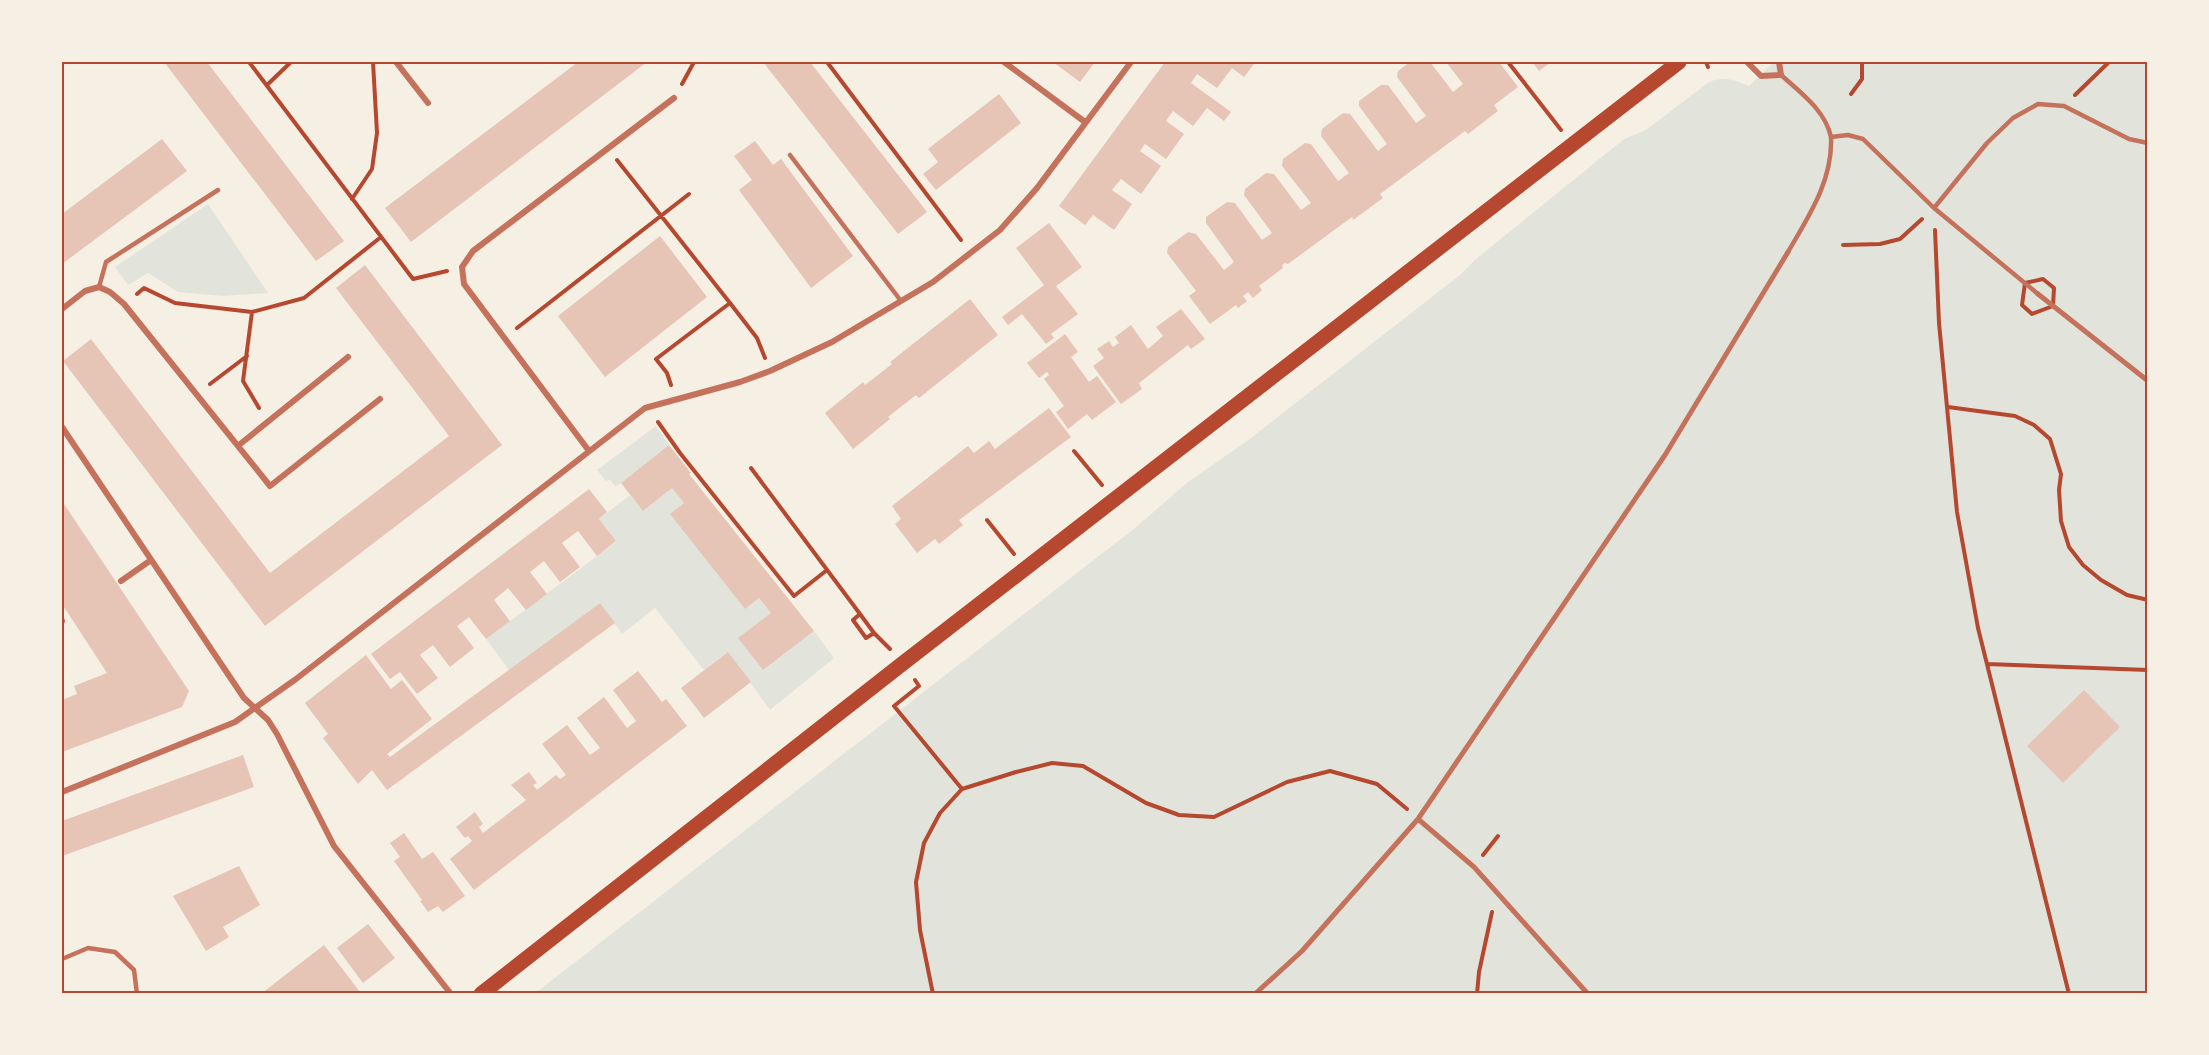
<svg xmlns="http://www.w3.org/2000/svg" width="2209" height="1055" viewBox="0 0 2209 1055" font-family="Ubuntu,sans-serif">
  <rect width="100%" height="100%" fill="#f6efe4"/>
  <!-- green -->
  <path fill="#e2e4dc" d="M 1774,62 L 2147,62 L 2147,993 L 534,994 L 1135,528 L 1188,482 L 1247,441 L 1460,275 L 1476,259 L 1624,139 L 1646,130 L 1709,82 C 1725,76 1734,80 1749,86 Z
    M 208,204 L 268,293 L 223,296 L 178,292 L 148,273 L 128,285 L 115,267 Z
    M 656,426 L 669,445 L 621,483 L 615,486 L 610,480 L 606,481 L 597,470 Z
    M 672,488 L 684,503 L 671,514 L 745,609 L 759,598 L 771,613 L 739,638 L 763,670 L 814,631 L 834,658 L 770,710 L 728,652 L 704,670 L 655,608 L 622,634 L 600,603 L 509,670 L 486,639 L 616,542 L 599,519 L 630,495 L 643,511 Z"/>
  <!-- building -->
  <path fill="#e6c5b7" d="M 164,62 L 207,62 L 344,241 L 316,261 Z
    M 578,62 L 647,62 L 411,242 L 385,208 Z
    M 763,62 L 810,62 L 927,212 L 898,234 Z
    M 1053,62 L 1095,62 L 1080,82 Z
    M 1165,62 L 1251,62 L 1254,64 L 1244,77 L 1232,68 L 1217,88 L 1197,74 L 1191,83 L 1231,112 L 1224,121 L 1207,108 L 1193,126 L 1173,111 L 1166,121 L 1184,134 L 1166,159 L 1145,144 L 1140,151 L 1161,166 L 1141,194 L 1121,179 L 1112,190 L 1132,204 L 1114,230 L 1093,215 L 1085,225 L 1059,206 Z
    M 1410,62 L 1430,62 L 1453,92 L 1463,84 L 1446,62 L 1489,62 L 1491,64 L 1499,62 L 1518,87 L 1494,105 L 1498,111 L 1468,134 L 1465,131 L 1380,194 L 1383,198 L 1353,220 L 1352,217 L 1288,264 L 1285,263 L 1282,265 L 1283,268 L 1259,286 L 1262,290 L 1253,298 L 1248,292 L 1247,293 L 1243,296 L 1247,301 L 1238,308 L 1236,305 L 1210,324 L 1189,296 L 1196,291 L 1167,253 L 1168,247 L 1188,232 L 1196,234 L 1224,270 L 1228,267 L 1234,262 L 1206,223 L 1206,217 L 1227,202 L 1235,203 L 1262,240 L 1272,233 L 1244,195 L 1245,189 L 1266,173 L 1274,174 L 1301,210 L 1311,203 L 1282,166 L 1283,159 L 1305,143 L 1311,144 L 1338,181 L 1349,173 L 1321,136 L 1322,129 L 1343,113 L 1350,114 L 1378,151 L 1383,147 L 1387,144 L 1359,106 L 1359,101 L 1381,85 L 1388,85 L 1416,123 L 1426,116 L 1397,77 L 1398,71 Z
    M 1532,62 L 1551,62 L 1539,71 Z
    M 999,94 L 1021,123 L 936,190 L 923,174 L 938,162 L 928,149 Z
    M 162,139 L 187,171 L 62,264 L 62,214 Z
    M 755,141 L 773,165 L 781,159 L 853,256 L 811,288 L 739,190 L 752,180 L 734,156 Z
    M 1049,223 L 1082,267 L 1056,286 L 1078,314 L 1051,334 L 1054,338 L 1046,344 L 1022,314 L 1008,325 L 1002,317 L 1044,285 L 1016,248 Z
    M 660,236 L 707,297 L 605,377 L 558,316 Z
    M 365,265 L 502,445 L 265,626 L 63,361 L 91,339 L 270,573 L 449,436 L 336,288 Z
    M 970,299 L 998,335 L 919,398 L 916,395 L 888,417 L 890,419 L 853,449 L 825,413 L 863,382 L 865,385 L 892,364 L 890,362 Z
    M 1181,309 L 1205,339 L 1191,349 L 1188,345 L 1139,383 L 1142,389 L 1121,404 L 1093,366 L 1104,358 L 1097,349 L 1109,341 L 1113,347 L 1119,343 L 1115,337 L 1131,325 L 1148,349 L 1163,336 L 1156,327 Z
    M 1065,334 L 1078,352 L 1071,357 L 1089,382 L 1097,376 L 1116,402 L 1092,420 L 1087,414 L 1068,429 L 1056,412 L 1064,406 L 1044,379 L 1049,375 L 1047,372 L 1039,378 L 1027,363 Z
    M 1049,408 L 1071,437 L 959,520 L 963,525 L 939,544 L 935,539 L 917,553 L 895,524 L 901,519 L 892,506 L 968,446 L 974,453 L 989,441 L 995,449 Z
    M 669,445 L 691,473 L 689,474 L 814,631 L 763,670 L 738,638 L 771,613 L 759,598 L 745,609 L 670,514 L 684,503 L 672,488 L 643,511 L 621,483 Z
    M 589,489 L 607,512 L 599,519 L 616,541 L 597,556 L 578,531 L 562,543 L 580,567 L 560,582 L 544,561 L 530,572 L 547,594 L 526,610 L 508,588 L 494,600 L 510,621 L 486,639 L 469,617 L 457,626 L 474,648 L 450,667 L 433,645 L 420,655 L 438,678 L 417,694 L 400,672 L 390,679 L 371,654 Z
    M 62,501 L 189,691 L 182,707 L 62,752 L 62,700 L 77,694 L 74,686 L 107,673 L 62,604 Z
    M 600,603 L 615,623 L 387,790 L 372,770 L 358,784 L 323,738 L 328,734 L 305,703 L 366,655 L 391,689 L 402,680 L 432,719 L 387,754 L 390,757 Z
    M 728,652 L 751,682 L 704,718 L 681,688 Z
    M 638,671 L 662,702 L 666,699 L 687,726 L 474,890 L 450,859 L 472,841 L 468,836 L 465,838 L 456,827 L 475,812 L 483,824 L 479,827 L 483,833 L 526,800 L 511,785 L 529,772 L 537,783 L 533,785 L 537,790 L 556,775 L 560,779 L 566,775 L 542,744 L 567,725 L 590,755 L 600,748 L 577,718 L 604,697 L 627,728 L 636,721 L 613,690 Z
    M 2084,690 L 2120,727 L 2063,783 L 2027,746 Z
    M 243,755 L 254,787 L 62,856 L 62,821 Z
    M 404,833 L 422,859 L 433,852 L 465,896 L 443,912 L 438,906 L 428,912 L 420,901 L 422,900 L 394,861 L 400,857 L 390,843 Z
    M 239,866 L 260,905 L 223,927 L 229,937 L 206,951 L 173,896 Z
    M 368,924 L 395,958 L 363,983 L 337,948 Z
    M 324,945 L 360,992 L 358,993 L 262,993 Z"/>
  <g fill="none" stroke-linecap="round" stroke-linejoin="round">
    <!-- path -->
    <path stroke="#b5482f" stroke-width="4" d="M 249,62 L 413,279 L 447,271
      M 827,62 L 961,240
      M 1508,62 L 1561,130
      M 1706,62 L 1708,67
      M 682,84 L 694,62
      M 267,85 L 291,62
      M 1851,94 L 1862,79 L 1862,62
      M 2075,95 L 2109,62
      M 617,160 L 730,303
      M 352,199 L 372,169 L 377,133 L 373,62
      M 1935,230 L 1939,323 L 1957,512 L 1978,628 L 2069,994
      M 1843,245 L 1880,244 L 1900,239 L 1922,219
      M 2043,279 L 2054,288 L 2053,306 L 2032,314 L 2022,305 L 2025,283 Z
      M 137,294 L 144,288 L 175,303 L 252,312 L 304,298 L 381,237
      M 252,312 L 243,381 L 259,408
      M 517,328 L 689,194
      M 210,384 L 247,356
      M 671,385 L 667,373 L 656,359 L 730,303 L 757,338 L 765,358
      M 1948,407 L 2015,416 L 2034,425 L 2050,439 L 2061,474 L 2059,490 L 2061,521 L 2069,547 L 2083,565 L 2101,580 L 2127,595 L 2148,600
      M 658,422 L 680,453 L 794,596 L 827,570
      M 1074,451 L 1102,485
      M 751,468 L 860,614 L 853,620 L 866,638 L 874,633 L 890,649
      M 987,520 L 1014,554
      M 860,614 L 874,633
      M 1987,664 L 2148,670
      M 915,680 L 919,686 L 894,706 L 962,789
      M 1483,855 L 1498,836
      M 933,994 L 920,930 L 916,882 L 924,843 L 940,813 L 962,789 L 1016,772 L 1052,763 L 1083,766 L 1146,803 L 1179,815 L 1214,817 L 1287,782 L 1330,771 L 1377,784 L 1407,809
      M 1477,994 L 1479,972 L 1492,912"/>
    <!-- service -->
    <path stroke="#c5725c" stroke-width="4.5" d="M 1781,75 C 1801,93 1825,110 1831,137 L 1848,135 L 1863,139 L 1934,208 L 2038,294
      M 790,155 L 901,301
      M 1934,208 L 1987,143 L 2013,118 L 2038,104 L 2064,106 L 2129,139 L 2148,143
      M 1788,252 C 1809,216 1833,180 1831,137
      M 99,287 L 106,262 L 218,190
      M 62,621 L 63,621
      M 62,959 L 88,948 L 115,952 L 134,970 L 137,994"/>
    <!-- pedestrian -->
    <path stroke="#c5725c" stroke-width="5" d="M 2038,294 L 2148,381
      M 1418,819 L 1474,867 L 1588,994
      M 1255,994 L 1302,951 L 1418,819 L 1665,455 L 1788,252"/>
    <!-- minor -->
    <path stroke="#c5725c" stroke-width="6" d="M 396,62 L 428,103
      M 1004,62 L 1085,122
      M 1747,62 L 1761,76 L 1781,75 L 1779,62
      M 62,309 L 85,291 L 99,287 L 110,292 L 124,304 L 270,486 L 380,399
      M 62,427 L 244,698 L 268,720 L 277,734 L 334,846 L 451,994
      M 239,445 L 348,357
      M 589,451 L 464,284 L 462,267 L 473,251 L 674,98
      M 121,581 L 151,560
      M 62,792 L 235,722 L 296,679 L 645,408 L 740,382 L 770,371 L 832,342 L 933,282 L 1000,230 L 1037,188 L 1131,62"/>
    <!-- primary -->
    <path stroke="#b5482f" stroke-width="15" d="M 481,994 L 902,664 L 1679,62"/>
  </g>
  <!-- border -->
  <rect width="2209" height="1055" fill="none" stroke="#f6efe4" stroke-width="126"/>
  <rect x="63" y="63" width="2083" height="929" fill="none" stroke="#b5482f" stroke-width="2"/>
</svg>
